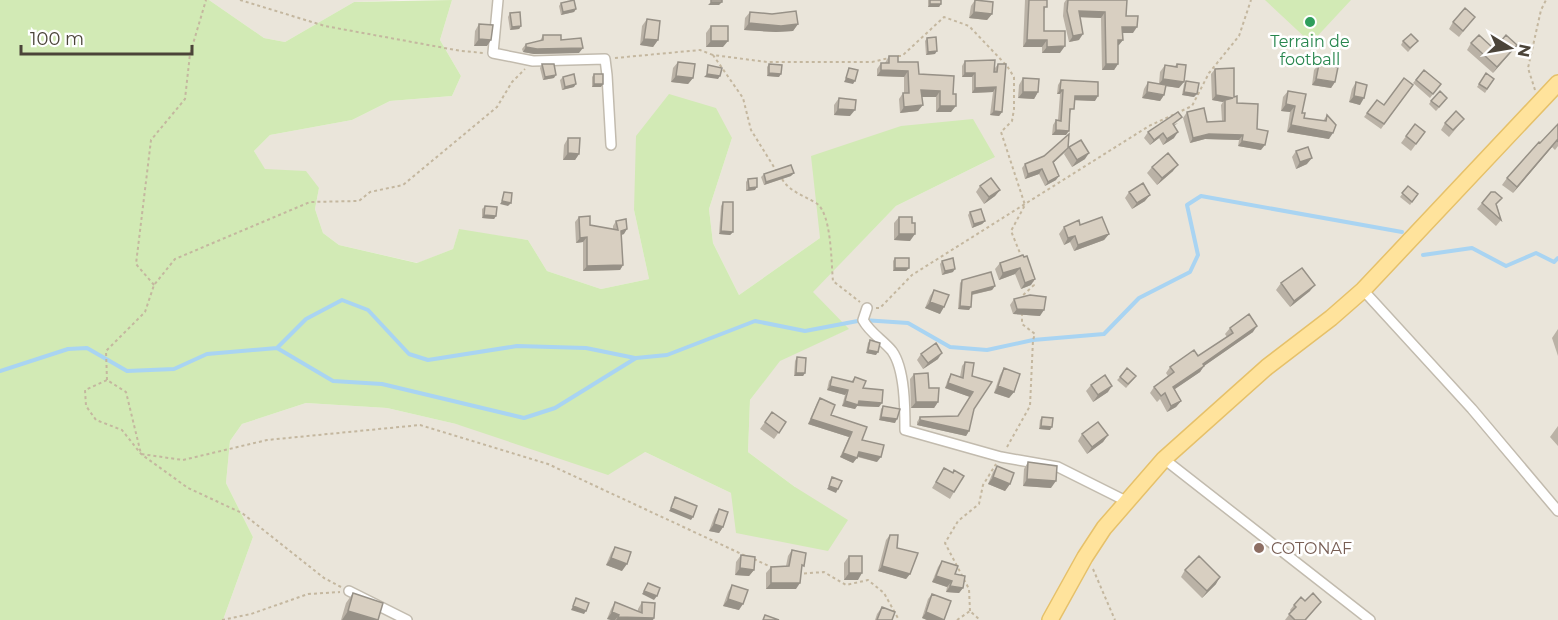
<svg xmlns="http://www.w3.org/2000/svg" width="1558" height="620" viewBox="0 0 1558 620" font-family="Montserrat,sans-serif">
  <rect width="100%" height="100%" fill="#f6f3ec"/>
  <!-- residential -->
  <path fill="#eae5da" d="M 209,0 L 400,0 L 354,2 L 285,42 L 264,38 Z
    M 452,0 L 1558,0 L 1558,620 L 223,620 L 253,537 L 226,483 L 230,441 L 242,424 L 306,403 L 387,408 L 456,424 L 645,452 L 731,493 L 795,487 L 748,452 L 750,400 L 780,360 L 848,329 L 812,292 L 896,206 L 995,157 L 820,238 L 739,295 L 713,243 L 709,209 L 732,138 L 634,210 L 649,279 L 601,289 L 547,271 L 528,240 L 459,230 L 453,249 L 418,263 L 339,245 L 323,233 L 315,209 L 319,188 L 265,170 L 254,151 L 270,135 L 352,120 L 390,101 L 452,96 L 461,76 L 440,40 Z"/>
  <!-- green -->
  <path fill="#d2eab5" d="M 0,0 L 209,0 L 264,38 L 285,42 L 354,2 L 452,0 L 440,40 L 461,76 L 452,96 L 390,101 L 352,120 L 270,135 L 254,151 L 265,169 L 306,171 L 319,188 L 315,209 L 323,233 L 339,245 L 417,263 L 453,249 L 459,229 L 528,240 L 547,271 L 601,289 L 649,279 L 634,210 L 636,136 L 669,94 L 716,108 L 732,138 L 709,209 L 713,243 L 739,295 L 820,238 L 811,156 L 901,126 L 973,119 L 995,157 L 896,206 L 813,292 L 849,329 L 780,361 L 750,400 L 748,452 L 795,487 L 848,520 L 828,551 L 736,533 L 731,493 L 645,452 L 608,475 L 456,424 L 387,408 L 306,403 L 242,424 L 230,441 L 226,483 L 253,537 L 223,620 L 0,620 Z
    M 1265,0 L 1351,0 L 1311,43 Z"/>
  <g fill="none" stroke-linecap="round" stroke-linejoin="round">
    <!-- stream -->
    <path stroke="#a9d4f2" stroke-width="4" d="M 1423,255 L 1472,248 L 1506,266 L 1536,253 L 1554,262 L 1558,258
      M 277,348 L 306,319 L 342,300 L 368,310 L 409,354 L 428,360 L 517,346 L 586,348 L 635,358
      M 0,371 L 68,349 L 87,348 L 127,371 L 174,369 L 207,354 L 277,348 L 333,381 L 382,384 L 524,418 L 555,408 L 636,358 L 667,355 L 755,321 L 805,331 L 863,320 L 908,323 L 950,347 L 987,350 L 1033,340 L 1104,334 L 1139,298 L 1190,272 L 1198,255 L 1187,205 L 1201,196 L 1402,232"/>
    <defs>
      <path id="street" d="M 498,0 L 493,53 L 533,61 L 605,59 L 607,75 L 611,145
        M 1363,290 L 1472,409 L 1558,511
        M 867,308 L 863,320 C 870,333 883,340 892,351 C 905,369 905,409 905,430 L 1001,457 L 1058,467 L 1126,501
        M 1164,459 L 1370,620
        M 349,591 L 407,620"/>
      <path id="primary" d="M 1050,620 L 1085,557 L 1104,528 L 1164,459 L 1267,367 L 1331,318 L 1363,290 L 1558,83"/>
    </defs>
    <!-- street casing -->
    <use href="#street" stroke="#c2bbae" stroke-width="12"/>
    <!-- primary casing -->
    <use href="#primary" stroke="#e6c16a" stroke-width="18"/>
    <!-- path -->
    <path stroke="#c4b79f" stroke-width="2" stroke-dasharray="3 3" stroke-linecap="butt" d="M 240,0 L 325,26 L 461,51 L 484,53
      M 898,56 L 902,56 L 944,17 L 969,26 L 1007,66 L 1014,77 L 1014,109 L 1012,121 L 1001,132 L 1025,205 L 1011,231 L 1022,258
      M 615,58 L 700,50 L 713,55
      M 1535,90 L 1528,68 L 1541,10 L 1546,0
      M 777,172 L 751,130 L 743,98 L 713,55 L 767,62 L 872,62 L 889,58
      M 782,179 C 790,192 803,195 816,203 C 832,213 831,263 833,281 L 860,302
      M 154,285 L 136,264 L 151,140 L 185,99 L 190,54 L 206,0
      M 1021,300 L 1021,297 L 1034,285 L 1032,280
      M 876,308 L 880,308 L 912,275 L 1149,126 L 1192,106 L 1209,73 L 1239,36 L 1251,0
      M 107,380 L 106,351 L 145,312 L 154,285 L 175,259 L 310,202 L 359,201 L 370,192 L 403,185 L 497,107 L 512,82 L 525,69
      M 1007,447 L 1030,406 L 1033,340 L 1035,334 L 1022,324 L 1022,312
      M 754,559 L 773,568
      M 1093,569 L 1115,620
      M 798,574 L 824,572 L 846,585 L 868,580 L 884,593 L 899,620
      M 341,587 L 324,578 L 242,513 L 188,488 L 141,454 L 122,430 L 96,420 L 86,406 L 85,390 L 107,380 L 126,392 L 141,454 L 183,460 L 267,440 L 420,425 L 548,464 L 748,557
      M 970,611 L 969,589 L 945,543 L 958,521 L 979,504 L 983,485 L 996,464
      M 222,620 L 251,614 L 308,594 L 340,592
      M 957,620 L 970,611 L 980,620"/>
    <!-- street -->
    <use href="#street" stroke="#fff" stroke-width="9"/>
    <!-- primary -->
    <use href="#primary" stroke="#ffe39c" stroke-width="15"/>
  </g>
  <!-- wall -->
  <path fill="#bab2a6" d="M 928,0 L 941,0 L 941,4 L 939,7 L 928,7 Z
    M 975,0 L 992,14 L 987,20 L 969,18 L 971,6 Z
    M 1025,0 L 1047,0 L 1044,12 L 1044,31 L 1060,53 L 1042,53 L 1042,47 L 1023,47 Z
    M 1066,0 L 1127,0 L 1126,16 L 1133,33 L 1123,33 L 1123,40 L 1118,45 L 1118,64 L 1114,70 L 1102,70 L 1101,18 L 1080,17 L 1079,40 L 1069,42 L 1063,16 L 1064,3 Z
    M 561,3 L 576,9 L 574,12 L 561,15 L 559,6 Z
    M 750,12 L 798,24 L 793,31 L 776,32 L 744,30 L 745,18 Z
    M 510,13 L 521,26 L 519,29 L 510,30 L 508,17 Z
    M 647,19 L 658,40 L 653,47 L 640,45 L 642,26 Z
    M 1453,22 L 1470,23 L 1459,37 L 1449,29 Z
    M 479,24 L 487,46 L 474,46 L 475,31 Z
    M 711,26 L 723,47 L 706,47 L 706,33 Z
    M 543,35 L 561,40 L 579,53 L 534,54 L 523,52 L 522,49 L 526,44 L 540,41 Z
    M 927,38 L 935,54 L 926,55 L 925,41 Z
    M 1403,41 L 1418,41 L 1408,52 L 1401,45 Z
    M 1471,43 L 1494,49 L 1517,45 L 1493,73 L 1467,50 Z
    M 889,56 L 919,74 L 954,76 L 951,112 L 936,112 L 936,97 L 922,97 L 918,111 L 900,113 L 899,99 L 903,93 L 904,93 L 904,77 L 877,76 L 877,69 L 881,63 L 885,63 Z
    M 965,61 L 995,68 L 998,64 L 1002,112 L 999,116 L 990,115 L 993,92 L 972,93 L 972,77 L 962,77 L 962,66 Z
    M 678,62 L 693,78 L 688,84 L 671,82 L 673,68 Z
    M 542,64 L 554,78 L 543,80 L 540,68 Z
    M 769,64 L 779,77 L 767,76 L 767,67 Z
    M 1177,64 L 1179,88 L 1166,86 L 1164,95 L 1160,101 L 1142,98 L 1144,89 L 1148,82 L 1159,84 L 1160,72 L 1165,65 L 1175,66 Z
    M 1319,64 L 1335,82 L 1331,88 L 1312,85 L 1314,70 Z
    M 1215,69 L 1234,97 L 1237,103 L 1257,129 L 1261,150 L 1238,146 L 1239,140 L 1205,139 L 1190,143 L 1183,118 L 1187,112 L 1207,122 L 1222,121 L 1221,105 L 1223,102 L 1212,100 L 1211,74 Z
    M 1424,70 L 1441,84 L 1430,98 L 1413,83 Z
    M 1486,73 L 1494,79 L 1485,93 L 1477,87 Z
    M 594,74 L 601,87 L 592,87 L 592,77 Z
    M 563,77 L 574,87 L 562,90 L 560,80 Z
    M 1023,78 L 1038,92 L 1034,99 L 1018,98 L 1019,85 Z
    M 1061,80 L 1095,101 L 1074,100 L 1070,114 L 1066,135 L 1052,135 L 1053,125 L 1056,120 L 1058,120 L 1060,94 L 1057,94 L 1058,85 Z
    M 1186,81 L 1194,97 L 1182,95 L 1184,84 Z
    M 1356,82 L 1360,105 L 1349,102 L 1352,89 Z
    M 1413,85 L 1381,129 L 1364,117 L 1377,100 L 1384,105 Z
    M 1288,91 L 1304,118 L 1323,121 L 1327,115 L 1329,139 L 1287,132 L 1290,112 L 1281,111 L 1283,97 Z
    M 839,98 L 850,116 L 834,115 L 834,105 Z
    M 1431,101 L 1445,101 L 1436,111 L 1429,104 Z
    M 1464,119 L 1449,137 L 1441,130 L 1445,123 Z
    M 1178,123 L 1174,126 L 1174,138 L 1163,145 L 1159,138 L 1150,145 L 1144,138 L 1148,132 Z
    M 1415,124 L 1425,132 L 1411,151 L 1401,143 Z
    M 1558,124 L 1558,146 L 1555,150 L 1552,147 L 1513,193 L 1502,185 L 1507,178 Z
    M 568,138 L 579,154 L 575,160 L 563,160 L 564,145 Z
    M 1069,147 L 1085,159 L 1072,167 L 1064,154 Z
    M 1068,148 L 1065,152 L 1053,163 L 1056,180 L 1045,186 L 1039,174 L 1025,179 L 1022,168 L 1025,164 Z
    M 1296,151 L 1307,164 L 1296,169 L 1292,157 Z
    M 1152,167 L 1173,171 L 1157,185 L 1147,173 Z
    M 764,174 L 791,176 L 764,185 L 761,177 Z
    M 748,179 L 755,190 L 746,191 L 746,182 Z
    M 980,186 L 1000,190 L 995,196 L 984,204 L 976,192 Z
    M 1408,186 L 1418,194 L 1410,205 L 1400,197 Z
    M 1129,192 L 1145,201 L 1132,209 L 1125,198 Z
    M 723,202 L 733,232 L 730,235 L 719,234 L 721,206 Z
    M 1482,203 L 1497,205 L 1501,220 L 1496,226 L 1477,209 Z
    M 485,206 L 496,216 L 494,219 L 482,218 L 482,209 Z
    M 970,212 L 985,221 L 982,224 L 972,228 L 968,215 Z
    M 579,217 L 590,225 L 613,229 L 613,226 L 616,221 L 624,234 L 621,235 L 623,265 L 620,270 L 583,271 L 583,242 L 576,243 L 575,222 Z
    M 899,217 L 912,223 L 910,241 L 894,240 L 894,223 Z
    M 1080,225 L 1109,234 L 1104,240 L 1074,251 L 1070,242 L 1064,245 L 1059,234 L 1064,227 Z
    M 1023,255 L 1031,285 L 1021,289 L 1015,274 L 999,280 L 995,269 L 1000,263 Z
    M 895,258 L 909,268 L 906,271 L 893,271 L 893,261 Z
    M 942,261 L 953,272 L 942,275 L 940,264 Z
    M 962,280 L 995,286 L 992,290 L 972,295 L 969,310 L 958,309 L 960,283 Z
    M 1281,283 L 1310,291 L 1290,307 L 1276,290 Z
    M 934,290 L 940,314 L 925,308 L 930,296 Z
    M 1014,299 L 1040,316 L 1013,314 L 1010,305 Z
    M 1230,328 L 1253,332 L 1204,366 L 1200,372 L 1175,389 L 1181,401 L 1176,407 L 1167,412 L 1160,399 L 1157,402 L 1150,393 L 1154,387 L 1168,376 L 1166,373 L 1170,367 L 1198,356 L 1227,337 L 1225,334 Z
    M 1558,329 L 1558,356 L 1552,338 Z
    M 870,340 L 876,355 L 866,353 L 868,343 Z
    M 921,354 L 938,359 L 923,369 L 917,360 Z
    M 797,357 L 805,373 L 803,376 L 794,376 L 795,361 Z
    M 965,362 L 972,376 L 974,409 L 969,431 L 966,436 L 917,425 L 917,422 L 920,417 L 958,416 L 970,397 L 945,388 L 948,379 L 951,374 L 960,377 L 962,366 Z
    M 1004,368 L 1014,392 L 1009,398 L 994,393 L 1000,375 Z
    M 914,374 L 929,388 L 938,402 L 934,408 L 911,408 L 910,379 Z
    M 832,377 L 851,382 L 855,377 L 879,407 L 857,406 L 855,409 L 842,406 L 845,395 L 827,390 L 829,381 Z
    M 1120,377 L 1134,379 L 1126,388 L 1117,380 Z
    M 1091,385 L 1108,392 L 1093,402 L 1086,391 Z
    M 820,398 L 831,415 L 862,440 L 877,462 L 857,457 L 853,463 L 840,457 L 849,437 L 808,424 L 817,403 Z
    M 883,406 L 895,423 L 879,420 L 881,409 Z
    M 772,412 L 786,422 L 774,439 L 760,429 Z
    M 1042,417 L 1050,430 L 1039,429 L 1040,420 Z
    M 1558,426 L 1558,446 L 1550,437 Z
    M 1082,434 L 1108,435 L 1103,442 L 1087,454 L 1078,441 Z
    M 1028,462 L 1051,488 L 1023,486 L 1024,469 Z
    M 997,466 L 1010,484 L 1005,491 L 988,484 L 993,472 Z
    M 944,468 L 952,473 L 954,492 L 950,499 L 932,488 Z
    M 719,509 L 723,527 L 719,533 L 709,531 L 715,515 Z
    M 890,535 L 910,574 L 906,579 L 878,571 L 886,540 Z
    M 615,547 L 622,571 L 606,565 L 611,553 Z
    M 792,550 L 796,589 L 766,589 L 766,573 L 771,567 L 786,566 L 788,556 Z
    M 741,555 L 754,570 L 749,576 L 735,575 L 736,562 Z
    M 849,556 L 858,580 L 844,580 L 844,563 Z
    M 942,561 L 963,588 L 959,593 L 946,592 L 947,587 L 932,582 L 938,567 Z
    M 1185,570 L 1216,584 L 1202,598 L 1181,577 Z
    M 732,585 L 739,610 L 723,606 L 728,592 Z
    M 353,593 L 377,620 L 341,620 L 346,603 Z
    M 932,594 L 951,601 L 944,620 L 927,620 L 922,618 L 928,599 Z
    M 615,602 L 638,611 L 638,609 L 642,602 L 653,620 L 611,620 L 607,619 L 611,609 Z
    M 1321,602 L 1306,620 L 1285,620 L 1291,612 L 1290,610 L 1294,605 Z
    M 882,607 L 892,620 L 875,620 L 877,614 Z"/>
  <!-- shaded-wall -->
  <path fill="#979187" d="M 711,2 L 722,2 L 719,5 L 708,5 Z
    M 930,4 L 941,4 L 939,7 L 928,7 Z
    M 576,9 L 574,12 L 561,15 L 563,12 Z
    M 1079,11 L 1105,12 L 1101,18 L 1075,17 Z
    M 974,12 L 992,14 L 987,20 L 969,18 Z
    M 749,23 L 798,24 L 793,31 L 776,32 L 744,30 Z
    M 521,26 L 519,29 L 510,30 L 512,27 Z
    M 1122,27 L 1137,27 L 1133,33 L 1118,33 Z
    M 1083,34 L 1079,40 L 1069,42 L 1073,36 Z
    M 479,39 L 491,40 L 487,46 L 474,46 Z
    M 644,39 L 658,40 L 653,47 L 640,45 Z
    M 1027,40 L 1047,40 L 1042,47 L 1023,47 Z
    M 1118,40 L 1123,40 L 1119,45 L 1114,46 Z
    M 711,41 L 728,41 L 723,47 L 706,47 Z
    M 1517,45 L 1512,51 L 1493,73 L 1497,67 Z
    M 1065,46 L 1060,53 L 1042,53 L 1047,47 Z
    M 526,47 L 583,48 L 579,53 L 534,54 L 523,52 Z
    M 937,51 L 935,54 L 926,55 L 928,52 Z
    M 1106,64 L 1118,64 L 1114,70 L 1102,70 Z
    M 881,70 L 908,71 L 904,77 L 877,76 Z
    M 769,73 L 781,74 L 779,77 L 767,76 Z
    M 965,73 L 975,73 L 972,77 L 962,77 Z
    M 707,74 L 720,76 L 718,79 L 704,77 Z
    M 556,75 L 554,78 L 543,80 L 545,77 Z
    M 676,76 L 693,78 L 688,84 L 671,82 Z
    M 846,78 L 855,81 L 853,84 L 844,82 Z
    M 1163,79 L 1184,82 L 1179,88 L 1158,85 Z
    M 1316,79 L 1335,82 L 1331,88 L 1312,85 Z
    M 576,84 L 574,87 L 562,90 L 565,87 Z
    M 594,84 L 603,84 L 601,87 L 592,87 Z
    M 996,87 L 993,92 L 972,93 L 975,88 Z
    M 921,90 L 940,91 L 936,97 L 917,97 Z
    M 1060,90 L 1063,90 L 1060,94 L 1057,94 Z
    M 1023,92 L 1038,92 L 1034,99 L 1018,98 Z
    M 1147,92 L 1164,95 L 1160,101 L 1142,98 Z
    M 1184,92 L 1197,94 L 1194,97 L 1182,95 Z
    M 1216,95 L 1233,98 L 1225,100 L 1223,102 L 1212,100 Z
    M 1075,96 L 1098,96 L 1095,101 L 1071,100 Z
    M 1354,96 L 1364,98 L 1360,105 L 1349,102 Z
    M 1286,104 L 1295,106 L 1290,112 L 1281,111 Z
    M 923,105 L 918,111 L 900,113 L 904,107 Z
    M 940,106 L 956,106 L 951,112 L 936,112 Z
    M 838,109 L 855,110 L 850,116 L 834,115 Z
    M 994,111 L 1002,112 L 999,116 L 990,115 Z
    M 1291,125 L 1333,133 L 1329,139 L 1287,132 Z
    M 1056,130 L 1069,131 L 1066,135 L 1052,135 Z
    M 1178,132 L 1174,138 L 1163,145 L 1167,139 Z
    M 1163,133 L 1159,138 L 1150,145 L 1154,140 Z
    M 1209,134 L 1243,135 L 1239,140 L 1205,139 L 1190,143 L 1193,138 Z
    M 1557,140 L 1552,147 L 1513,193 L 1517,187 Z
    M 1242,141 L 1265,145 L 1261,150 L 1238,146 Z
    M 1068,148 L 1065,152 L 1050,166 L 1053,162 Z
    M 568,153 L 579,154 L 575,160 L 563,160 Z
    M 1089,153 L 1085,159 L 1072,167 L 1077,160 Z
    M 1312,158 L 1307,164 L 1296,169 L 1300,162 Z
    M 1178,165 L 1173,171 L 1157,185 L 1162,178 Z
    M 1042,169 L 1039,174 L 1025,179 L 1028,174 Z
    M 794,173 L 791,176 L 764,185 L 766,182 Z
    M 1059,176 L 1056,180 L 1045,186 L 1048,182 Z
    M 757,187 L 755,190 L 746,191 L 749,188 Z
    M 1000,190 L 995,196 L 984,204 L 989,197 Z
    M 1150,195 L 1145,201 L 1132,209 L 1137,203 Z
    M 502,201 L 511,203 L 508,206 L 500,204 Z
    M 484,215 L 496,216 L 494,219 L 482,218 Z
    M 985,221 L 982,224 L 972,228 L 974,224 Z
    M 627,229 L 624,234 L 618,236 L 621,231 Z
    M 721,231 L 733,232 L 730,235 L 719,234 Z
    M 899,234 L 915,234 L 910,241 L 894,240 Z
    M 1109,234 L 1104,240 L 1074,251 L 1078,245 Z
    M 1075,236 L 1070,242 L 1064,245 L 1068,238 Z
    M 587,237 L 583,242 L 576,243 L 580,238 Z
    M 623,265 L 620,270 L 583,271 L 587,266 Z
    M 895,268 L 909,268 L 906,271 L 893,271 Z
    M 1020,268 L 1015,274 L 999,280 L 1003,273 Z
    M 955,269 L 953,272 L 942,275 L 945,271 Z
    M 1035,279 L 1031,285 L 1021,289 L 1025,283 Z
    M 1315,285 L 1310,291 L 1290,307 L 1294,301 Z
    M 995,286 L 992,290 L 970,295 L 972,292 Z
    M 930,302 L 944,307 L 940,314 L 925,308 Z
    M 960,306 L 971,307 L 969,310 L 958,309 Z
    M 1017,309 L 1044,310 L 1040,316 L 1013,314 Z
    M 1257,326 L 1253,332 L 1204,366 L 1200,372 L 1169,393 L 1173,387 L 1203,364 Z
    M 868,350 L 878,352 L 876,355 L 866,353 Z
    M 942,353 L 938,359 L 923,369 L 928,363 Z
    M 796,373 L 805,373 L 803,376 L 794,376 Z
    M 948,383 L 973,392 L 970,397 L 945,388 Z
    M 830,386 L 848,390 L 845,395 L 827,390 Z
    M 998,386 L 1014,392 L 1009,398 L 994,393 Z
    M 1112,386 L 1108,392 L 1093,402 L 1098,395 Z
    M 845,401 L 859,401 L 882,403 L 879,407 L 857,406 L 855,409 L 842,406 Z
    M 1181,401 L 1176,407 L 1167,412 L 1171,406 Z
    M 916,402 L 938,402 L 934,408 L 911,408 Z
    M 881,417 L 897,419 L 895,423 L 879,420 Z
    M 811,419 L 852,432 L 849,437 L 808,424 Z
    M 920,420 L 969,431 L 966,436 L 917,425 Z
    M 1041,426 L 1052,427 L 1050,430 L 1039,429 Z
    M 1108,435 L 1103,442 L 1087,454 L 1092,447 Z
    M 859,452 L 881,457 L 877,462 L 856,456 Z
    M 843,453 L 857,458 L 853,463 L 840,457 Z
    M 993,477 L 1010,484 L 1005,491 L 988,484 Z
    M 1027,479 L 1056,481 L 1051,488 L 1023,486 Z
    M 829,486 L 838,489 L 836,493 L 827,489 Z
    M 671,508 L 693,517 L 691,520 L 669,511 Z
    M 714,524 L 723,527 L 719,533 L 709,531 Z
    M 611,558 L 627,564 L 622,571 L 606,565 Z
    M 882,566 L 910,574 L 906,579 L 878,571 Z
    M 740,568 L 754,570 L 749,576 L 735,575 Z
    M 849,573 L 862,573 L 858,580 L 844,580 Z
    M 936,576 L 952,581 L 947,587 L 932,582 Z
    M 1220,577 L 1216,584 L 1202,598 L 1207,591 Z
    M 771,583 L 800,583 L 796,589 L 766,589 Z
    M 950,586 L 963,588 L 959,593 L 946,592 Z
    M 644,591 L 657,596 L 654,600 L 642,594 Z
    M 728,599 L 743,604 L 739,610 L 723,606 Z
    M 573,606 L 586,611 L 584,614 L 571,610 Z
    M 348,611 L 377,620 L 342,620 Z
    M 612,612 L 619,615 L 615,620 L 611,620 L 607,619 Z
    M 926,612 L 944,620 L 927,620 L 922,618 Z
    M 618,617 L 654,618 L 653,620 L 616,620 Z"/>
  <!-- building -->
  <path fill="#d8cfc1" stroke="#979187" stroke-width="1.5" d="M 574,0 L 576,9 L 563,12 L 561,3 Z
    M 711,0 L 722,0 L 722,2 L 711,2 Z
    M 930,0 L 941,0 L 941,4 L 930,4 Z
    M 975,0 L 993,2 L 992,14 L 974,12 Z
    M 1029,0 L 1047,0 L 1047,7 L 1044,7 L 1044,31 L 1065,31 L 1065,46 L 1047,47 L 1047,40 L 1027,40 Z
    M 1068,0 L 1127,0 L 1126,16 L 1138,16 L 1137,27 L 1122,27 L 1123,40 L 1118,40 L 1118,64 L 1106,64 L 1105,12 L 1079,11 L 1083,34 L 1073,36 L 1067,11 Z
    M 1465,8 L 1475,17 L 1463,31 L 1453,22 Z
    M 796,11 L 798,24 L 781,26 L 749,23 L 750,12 L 772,14 Z
    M 520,12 L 521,26 L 512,27 L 510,13 Z
    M 647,19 L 660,21 L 658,40 L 644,39 Z
    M 479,24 L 493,25 L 491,40 L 479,39 Z
    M 711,26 L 728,26 L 728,41 L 711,41 Z
    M 1411,34 L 1418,41 L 1410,48 L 1403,41 Z
    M 543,35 L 561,35 L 561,40 L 581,38 L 583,48 L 537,49 L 526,47 L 526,44 L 543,40 Z
    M 1479,35 L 1494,49 L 1506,35 L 1517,45 L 1497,67 L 1471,43 Z
    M 936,37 L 937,51 L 928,52 L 927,38 Z
    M 889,56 L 898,56 L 898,62 L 918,62 L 919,74 L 954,76 L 953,94 L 956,94 L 956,106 L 940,106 L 940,91 L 921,90 L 923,105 L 904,107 L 903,93 L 909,93 L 908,71 L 881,70 L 881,63 L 889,63 Z
    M 995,60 L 994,72 L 997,72 L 998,64 L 1006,64 L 1002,112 L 994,111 L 996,87 L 975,88 L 975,73 L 965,73 L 965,61 Z
    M 678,62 L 695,64 L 693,78 L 676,76 Z
    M 542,64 L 554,64 L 556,75 L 545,77 Z
    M 769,64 L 782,65 L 781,74 L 769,73 Z
    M 1177,64 L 1186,65 L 1184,82 L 1163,79 L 1165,65 L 1177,67 Z
    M 1319,64 L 1338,67 L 1335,82 L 1316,79 Z
    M 708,65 L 722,68 L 720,76 L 707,74 Z
    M 849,68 L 858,70 L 855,81 L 846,78 Z
    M 1234,68 L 1234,97 L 1237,96 L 1237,103 L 1258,104 L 1257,129 L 1268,131 L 1265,145 L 1242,141 L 1243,135 L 1209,134 L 1193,138 L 1187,112 L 1204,108 L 1207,122 L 1225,121 L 1225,100 L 1233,98 L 1216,95 L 1215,69 Z
    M 1424,70 L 1441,84 L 1433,94 L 1416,80 Z
    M 1486,73 L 1494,79 L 1487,89 L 1479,84 Z
    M 574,74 L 576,84 L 565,87 L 563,77 Z
    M 594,74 L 603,74 L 603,84 L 594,84 Z
    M 1023,78 L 1039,79 L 1038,92 L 1023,92 Z
    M 1404,78 L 1413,85 L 1384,124 L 1367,113 L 1377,100 L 1384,105 Z
    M 1061,80 L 1098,82 L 1098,96 L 1075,96 L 1074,109 L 1070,109 L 1069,131 L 1056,130 L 1056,120 L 1061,121 L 1063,90 L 1060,90 Z
    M 1186,81 L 1199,83 L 1197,94 L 1184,92 Z
    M 1148,82 L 1166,85 L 1164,95 L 1147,92 Z
    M 1356,82 L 1367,85 L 1364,98 L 1354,96 Z
    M 1288,91 L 1306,94 L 1302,113 L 1305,113 L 1304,118 L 1326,121 L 1327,115 L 1336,125 L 1333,133 L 1291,125 L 1295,106 L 1286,104 Z
    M 1440,91 L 1447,98 L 1439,107 L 1431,101 Z
    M 839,98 L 856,100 L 855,110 L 838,109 Z
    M 1456,111 L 1464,119 L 1453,130 L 1445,123 Z
    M 1178,112 L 1182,117 L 1173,124 L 1178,132 L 1167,139 L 1163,133 L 1154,140 L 1148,132 Z
    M 1415,124 L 1425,132 L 1416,144 L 1406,136 Z
    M 1558,124 L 1558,142 L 1557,140 L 1517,187 L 1507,178 L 1539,142 L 1540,143 Z
    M 1069,134 L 1068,148 L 1053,162 L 1059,176 L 1048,182 L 1042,169 L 1028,174 L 1025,164 L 1044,156 Z
    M 568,138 L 580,138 L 579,154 L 568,153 Z
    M 1081,140 L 1089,153 L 1077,160 L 1069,147 Z
    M 1308,147 L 1312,158 L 1300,162 L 1296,151 Z
    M 1168,153 L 1178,165 L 1162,178 L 1152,167 Z
    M 791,165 L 794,173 L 766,182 L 764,174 Z
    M 757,178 L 757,187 L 749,188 L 748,179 Z
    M 991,178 L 1000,190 L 989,197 L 980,186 Z
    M 1143,183 L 1150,195 L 1137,203 L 1129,192 Z
    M 1408,186 L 1418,194 L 1412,202 L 1402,193 Z
    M 504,192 L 512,193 L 511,203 L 502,201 Z
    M 1491,192 L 1495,192 L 1502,198 L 1496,204 L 1501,220 L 1482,203 Z
    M 723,202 L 733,202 L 733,232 L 721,231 Z
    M 485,206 L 497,207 L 496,216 L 484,215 Z
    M 981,209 L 985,221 L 974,224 L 970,212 Z
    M 590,216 L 590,225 L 618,230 L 616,221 L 626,219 L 627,229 L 621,231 L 623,265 L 587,266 L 587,237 L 580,238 L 579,217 Z
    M 899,217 L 912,217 L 912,223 L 915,223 L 915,234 L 899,234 Z
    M 1102,217 L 1109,234 L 1078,245 L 1075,236 L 1068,238 L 1064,227 L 1079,220 L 1080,225 Z
    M 1023,255 L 1024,257 L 1027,256 L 1035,279 L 1025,283 L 1020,268 L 1003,273 L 1000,263 Z
    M 895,258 L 909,258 L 909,268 L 895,268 Z
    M 953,258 L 955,269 L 945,271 L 942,261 Z
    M 1302,268 L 1315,285 L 1294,301 L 1281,283 Z
    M 991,272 L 995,286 L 972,292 L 971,307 L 960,306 L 962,280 Z
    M 934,290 L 949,295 L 944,307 L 930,302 Z
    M 1030,295 L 1046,297 L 1044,310 L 1017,309 L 1014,299 Z
    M 1249,314 L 1257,326 L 1203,364 L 1204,366 L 1173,387 L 1181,401 L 1171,406 L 1165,393 L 1161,396 L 1154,387 L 1174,372 L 1170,367 L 1194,350 L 1198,356 L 1233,333 L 1230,328 Z
    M 870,340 L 880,343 L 878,352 L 868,350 Z
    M 936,343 L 942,353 L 928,363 L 921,354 Z
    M 797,357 L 806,358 L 805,373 L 796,373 Z
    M 965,362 L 974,363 L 972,376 L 992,382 L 974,409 L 969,431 L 920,420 L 920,417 L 958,416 L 973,392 L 948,383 L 951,374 L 963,378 Z
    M 1004,368 L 1020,374 L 1014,392 L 998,386 Z
    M 1127,368 L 1136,376 L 1128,384 L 1120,377 Z
    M 928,373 L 929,388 L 939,388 L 938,402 L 916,402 L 914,374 Z
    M 1105,375 L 1112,386 L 1098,395 L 1091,385 Z
    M 832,377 L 853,382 L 855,377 L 866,381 L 863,388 L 883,390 L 882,403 L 859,401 L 858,405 L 845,401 L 848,390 L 830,386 Z
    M 820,398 L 835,405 L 831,415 L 867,427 L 862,440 L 884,445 L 881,457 L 859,452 L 857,458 L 843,453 L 852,432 L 811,419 Z
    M 883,406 L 900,409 L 897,419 L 881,417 Z
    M 772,412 L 786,422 L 779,433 L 765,422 Z
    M 1042,417 L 1053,418 L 1052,427 L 1041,426 Z
    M 1098,422 L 1108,435 L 1092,447 L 1082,434 Z
    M 1028,462 L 1057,466 L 1056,481 L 1027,479 Z
    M 997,466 L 1014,473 L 1010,484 L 993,477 Z
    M 944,468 L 953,473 L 954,470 L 964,476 L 954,492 L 936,482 Z
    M 832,477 L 842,481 L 838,489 L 829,486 Z
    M 675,497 L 697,506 L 693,517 L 671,508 Z
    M 719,509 L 728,512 L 723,527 L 714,524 Z
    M 890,535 L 898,535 L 897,548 L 918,553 L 910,574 L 882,566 Z
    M 615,547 L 631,552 L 627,564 L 611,558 Z
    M 792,550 L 806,553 L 804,566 L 802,565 L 800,583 L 771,583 L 771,567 L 789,566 Z
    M 741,555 L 755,557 L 754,570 L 740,568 Z
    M 849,556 L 862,556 L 862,573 L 849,573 Z
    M 1199,556 L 1220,577 L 1207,591 L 1185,570 Z
    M 942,561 L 958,566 L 955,574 L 965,576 L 963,588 L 950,586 L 952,581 L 936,576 Z
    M 648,583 L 660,588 L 657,596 L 644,591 Z
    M 732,585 L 748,590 L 743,604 L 728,599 Z
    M 353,593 L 383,603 L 378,620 L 348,611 Z
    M 1313,593 L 1321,602 L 1305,620 L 1295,620 L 1289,614 L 1296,607 L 1294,605 L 1301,597 L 1305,601 Z
    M 932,594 L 951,601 L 944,620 L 926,612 Z
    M 576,598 L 589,603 L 586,611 L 573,606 Z
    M 615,602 L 642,613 L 642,602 L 655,603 L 654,618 L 618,617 L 619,615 L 612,612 Z
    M 882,607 L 895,612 L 892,620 L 877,620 Z
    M 765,615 L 779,620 L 763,620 Z"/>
  <!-- markers -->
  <circle fill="#2e9e5b" stroke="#fff" stroke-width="2" cx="1310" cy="22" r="6"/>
  <circle fill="#8d6e63" stroke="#fff" stroke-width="2" cx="1259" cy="548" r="6"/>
  <g text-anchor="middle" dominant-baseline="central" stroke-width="5" stroke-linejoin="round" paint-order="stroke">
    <!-- leisure labels -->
    <g font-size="16" fill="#27864d" stroke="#fff">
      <text x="1310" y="41">Terrain de<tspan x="1310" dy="18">football</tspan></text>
    </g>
    <!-- education labels -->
    <g font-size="16" fill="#785e54" stroke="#fff" text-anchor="start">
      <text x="1271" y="548">COTONAF</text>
    </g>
  </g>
  <!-- north arrow -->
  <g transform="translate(1510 48) rotate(101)" stroke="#ffffff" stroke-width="4.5" paint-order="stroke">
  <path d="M0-4.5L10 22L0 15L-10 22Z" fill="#4b4439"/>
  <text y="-9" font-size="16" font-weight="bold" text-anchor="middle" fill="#4b4439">N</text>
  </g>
  <!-- scale -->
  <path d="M21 45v9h171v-9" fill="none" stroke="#4b4439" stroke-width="3"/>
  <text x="30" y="45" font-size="18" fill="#4b4439" stroke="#ffffff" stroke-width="4.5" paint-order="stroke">100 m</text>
</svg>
